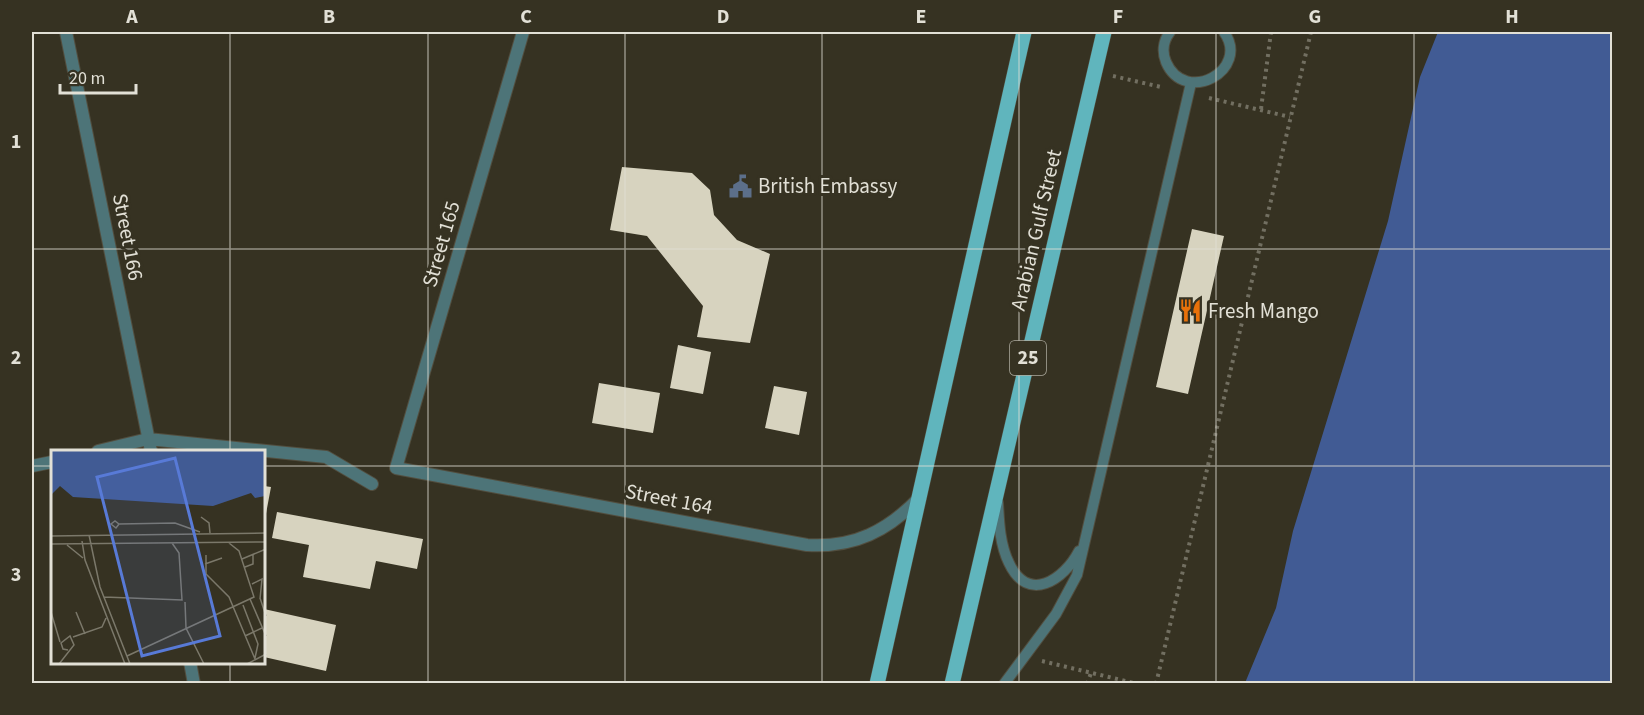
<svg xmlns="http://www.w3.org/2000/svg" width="1644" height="715" viewBox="0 0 1644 715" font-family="'Source Sans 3',sans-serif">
  <rect width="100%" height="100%" fill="#363222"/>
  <!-- water -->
  <path fill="#415b94" d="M 1438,32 L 1612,32 L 1612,683 L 1245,683 L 1276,608 L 1293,531 L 1388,221 L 1420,77 Z"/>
  <!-- building -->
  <path fill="#d7d3bf" d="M 622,167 L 692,173 L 710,190 L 714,215 L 737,240 L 770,254 L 750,343 L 697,337 L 703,306 L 647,236 L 610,230 Z
    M 1192,229 L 1224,236 L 1188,394 L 1156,387 Z
    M 678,345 L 711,352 L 703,394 L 670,388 Z
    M 599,383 L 660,393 L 653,433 L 592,423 Z
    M 774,386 L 807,392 L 799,435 L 765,428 Z
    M 264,486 L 271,487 L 265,519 L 264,519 Z
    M 277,512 L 423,539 L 417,569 L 376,561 L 370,589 L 303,577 L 309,545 L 272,538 Z
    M 264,609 L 336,625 L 326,671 L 264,657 Z"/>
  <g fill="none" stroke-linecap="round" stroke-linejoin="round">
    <defs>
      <path id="lane" d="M 1170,32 C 1163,41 1162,52 1166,62 C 1185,106 1251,70 1224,32
        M 998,503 C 999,523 1000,545 1009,563 C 1028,604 1064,580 1079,551
        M 1004,684 L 1056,614 L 1077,575 L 1191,83"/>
      <path id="street" d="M 66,32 L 151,451
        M 523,32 L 396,468 L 807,545 C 854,548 888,531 920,497
        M 98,451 L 148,439 L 326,457 L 372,484
        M 32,466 L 52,462
        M 190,662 L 194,684"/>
      <path id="primary" d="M 877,684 L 1024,32
        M 952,684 L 1104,32"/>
    </defs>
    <!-- lane casing -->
    <use href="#lane" stroke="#524e3f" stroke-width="12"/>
    <!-- street casing -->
    <use href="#street" stroke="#524e3f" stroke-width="14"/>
    <!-- primary casing -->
    <use href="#primary" stroke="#524e3f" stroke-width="16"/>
    <!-- path -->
    <path stroke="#726f61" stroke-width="4" stroke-dasharray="3 4.5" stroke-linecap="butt" d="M 1113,76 L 1161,87
      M 1209,98 L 1290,117
      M 1261,109 L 1271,32
      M 1042,661 L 1138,684
      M 1087,684 L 1091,673
      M 1156,684 L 1311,32"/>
    <!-- lane -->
    <use href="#lane" stroke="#4d7478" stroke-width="10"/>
    <!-- street -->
    <use href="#street" stroke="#4d7478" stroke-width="12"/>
    <!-- primary -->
    <use href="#primary" stroke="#60b5bd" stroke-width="15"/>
  </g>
  <!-- grid -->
  <path fill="none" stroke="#e2e0d6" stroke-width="1.5" stroke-opacity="0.55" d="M 230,32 L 230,451M 428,32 L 428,684M 625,32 L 625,684M 822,32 L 822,684M 1019,32 L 1019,684M 1216,32 L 1216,684M 1414,32 L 1414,684M 32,249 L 1612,249M 32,466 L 52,466M 264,466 L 1612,466M 230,662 L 230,684"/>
  <!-- icons -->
  <defs>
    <symbol id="civic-bare" viewBox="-9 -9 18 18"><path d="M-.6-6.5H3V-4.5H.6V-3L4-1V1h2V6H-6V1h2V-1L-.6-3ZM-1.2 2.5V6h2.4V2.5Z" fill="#5c6f8a" stroke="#363222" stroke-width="2.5" paint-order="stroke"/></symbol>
    <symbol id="restaurant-bare" viewBox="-9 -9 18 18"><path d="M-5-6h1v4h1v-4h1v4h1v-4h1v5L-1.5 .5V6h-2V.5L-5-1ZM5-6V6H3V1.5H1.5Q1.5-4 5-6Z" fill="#e8710a" stroke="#363222" stroke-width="2.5" paint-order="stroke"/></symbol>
  </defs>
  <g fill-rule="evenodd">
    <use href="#civic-bare" x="724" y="170" width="33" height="33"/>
    <use href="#restaurant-bare" x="1174" y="294" width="33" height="33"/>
  </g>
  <g text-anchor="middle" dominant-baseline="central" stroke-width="6" stroke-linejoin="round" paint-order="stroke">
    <!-- shield labels -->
    <rect fill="#363222" stroke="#aeaca0" stroke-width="1.5" x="1010" y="341" width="36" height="34" rx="4.5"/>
    <g font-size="20" font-weight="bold" fill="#e2e0d6">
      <text x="1028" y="358">25</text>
    </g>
    <!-- poi labels -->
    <g font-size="21" fill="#e2e0d6" stroke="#363222" text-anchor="start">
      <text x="758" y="186">British Embassy</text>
      <text x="1208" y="311">Fresh Mango</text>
    </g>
    <!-- street labels -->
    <g font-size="21" fill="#e2e0d6" stroke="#363222">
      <text transform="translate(1036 230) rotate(-77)">Arabian Gulf Street</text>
      <text transform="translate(128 237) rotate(79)">Street 166</text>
      <text transform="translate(441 244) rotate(-74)">Street 165</text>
      <text transform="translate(669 499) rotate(11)">Street 164</text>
    </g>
  </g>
  <!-- overview -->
  <g transform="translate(51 450)">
    <rect width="214" height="214" fill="#363222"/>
    <path d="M 0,0 L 214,0 L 214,46 L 204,48 L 200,43 L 162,56 L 22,47 L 9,36 L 0,45 Z" fill="#415b94"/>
    <path fill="none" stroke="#7b786a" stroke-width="1.5" d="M 150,67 L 158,73 L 159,83M 68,74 L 65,78 L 60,74 L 64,71 L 68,74 L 124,73 L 149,82M 38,85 L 49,137 L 79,214M 0,86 L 215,83M 31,91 L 34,110 L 74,214M 0,94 L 215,92M 16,95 L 32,108M 155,105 L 155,124 L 178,147 L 204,209M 191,109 L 215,99M 154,114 L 171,108M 194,117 L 202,114 L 202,104M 201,134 L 211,129 L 209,149M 53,147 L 131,150 L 128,103 L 121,93M 209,148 L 215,166M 199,149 L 215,186M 134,152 L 135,178 L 153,214M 192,155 L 207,194 L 204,208M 0,162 L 9,192M 25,162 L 34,184M 194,186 L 211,178M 22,187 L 51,177 L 55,168M 76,206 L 203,147 L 188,101 L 178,93M 8,214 L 23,195 L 19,186 L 10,193 L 12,199 L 17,200M 196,214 L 215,204"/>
    <path fill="#587ad7" fill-opacity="0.15" stroke="#587ad7" stroke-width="3" d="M 124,8 L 169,186 L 91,206 L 46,27 Z"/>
    <rect width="214" height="214" fill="none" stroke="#e2e0d6" stroke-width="3"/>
  </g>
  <!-- border -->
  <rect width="1644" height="715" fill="none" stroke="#363222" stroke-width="66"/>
  <!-- scale -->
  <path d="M60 84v9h76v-9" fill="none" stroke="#e2e0d6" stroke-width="3"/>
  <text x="69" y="84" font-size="18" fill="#e2e0d6" stroke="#363222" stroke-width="4.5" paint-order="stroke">20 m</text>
  <rect x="33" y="33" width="1578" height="649" fill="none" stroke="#e2e0d6" stroke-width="2"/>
  <g font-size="20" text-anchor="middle" font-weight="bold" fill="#e2e0d6">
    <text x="132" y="23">A</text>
    <text x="329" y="23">B</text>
    <text x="526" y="23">C</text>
    <text x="723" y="23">D</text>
    <text x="921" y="23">E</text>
    <text x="1118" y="23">F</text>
    <text x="1315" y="23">G</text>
    <text x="1512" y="23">H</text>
    <text x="16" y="148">1</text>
    <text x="16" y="364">2</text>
    <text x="16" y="581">3</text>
  </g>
</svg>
